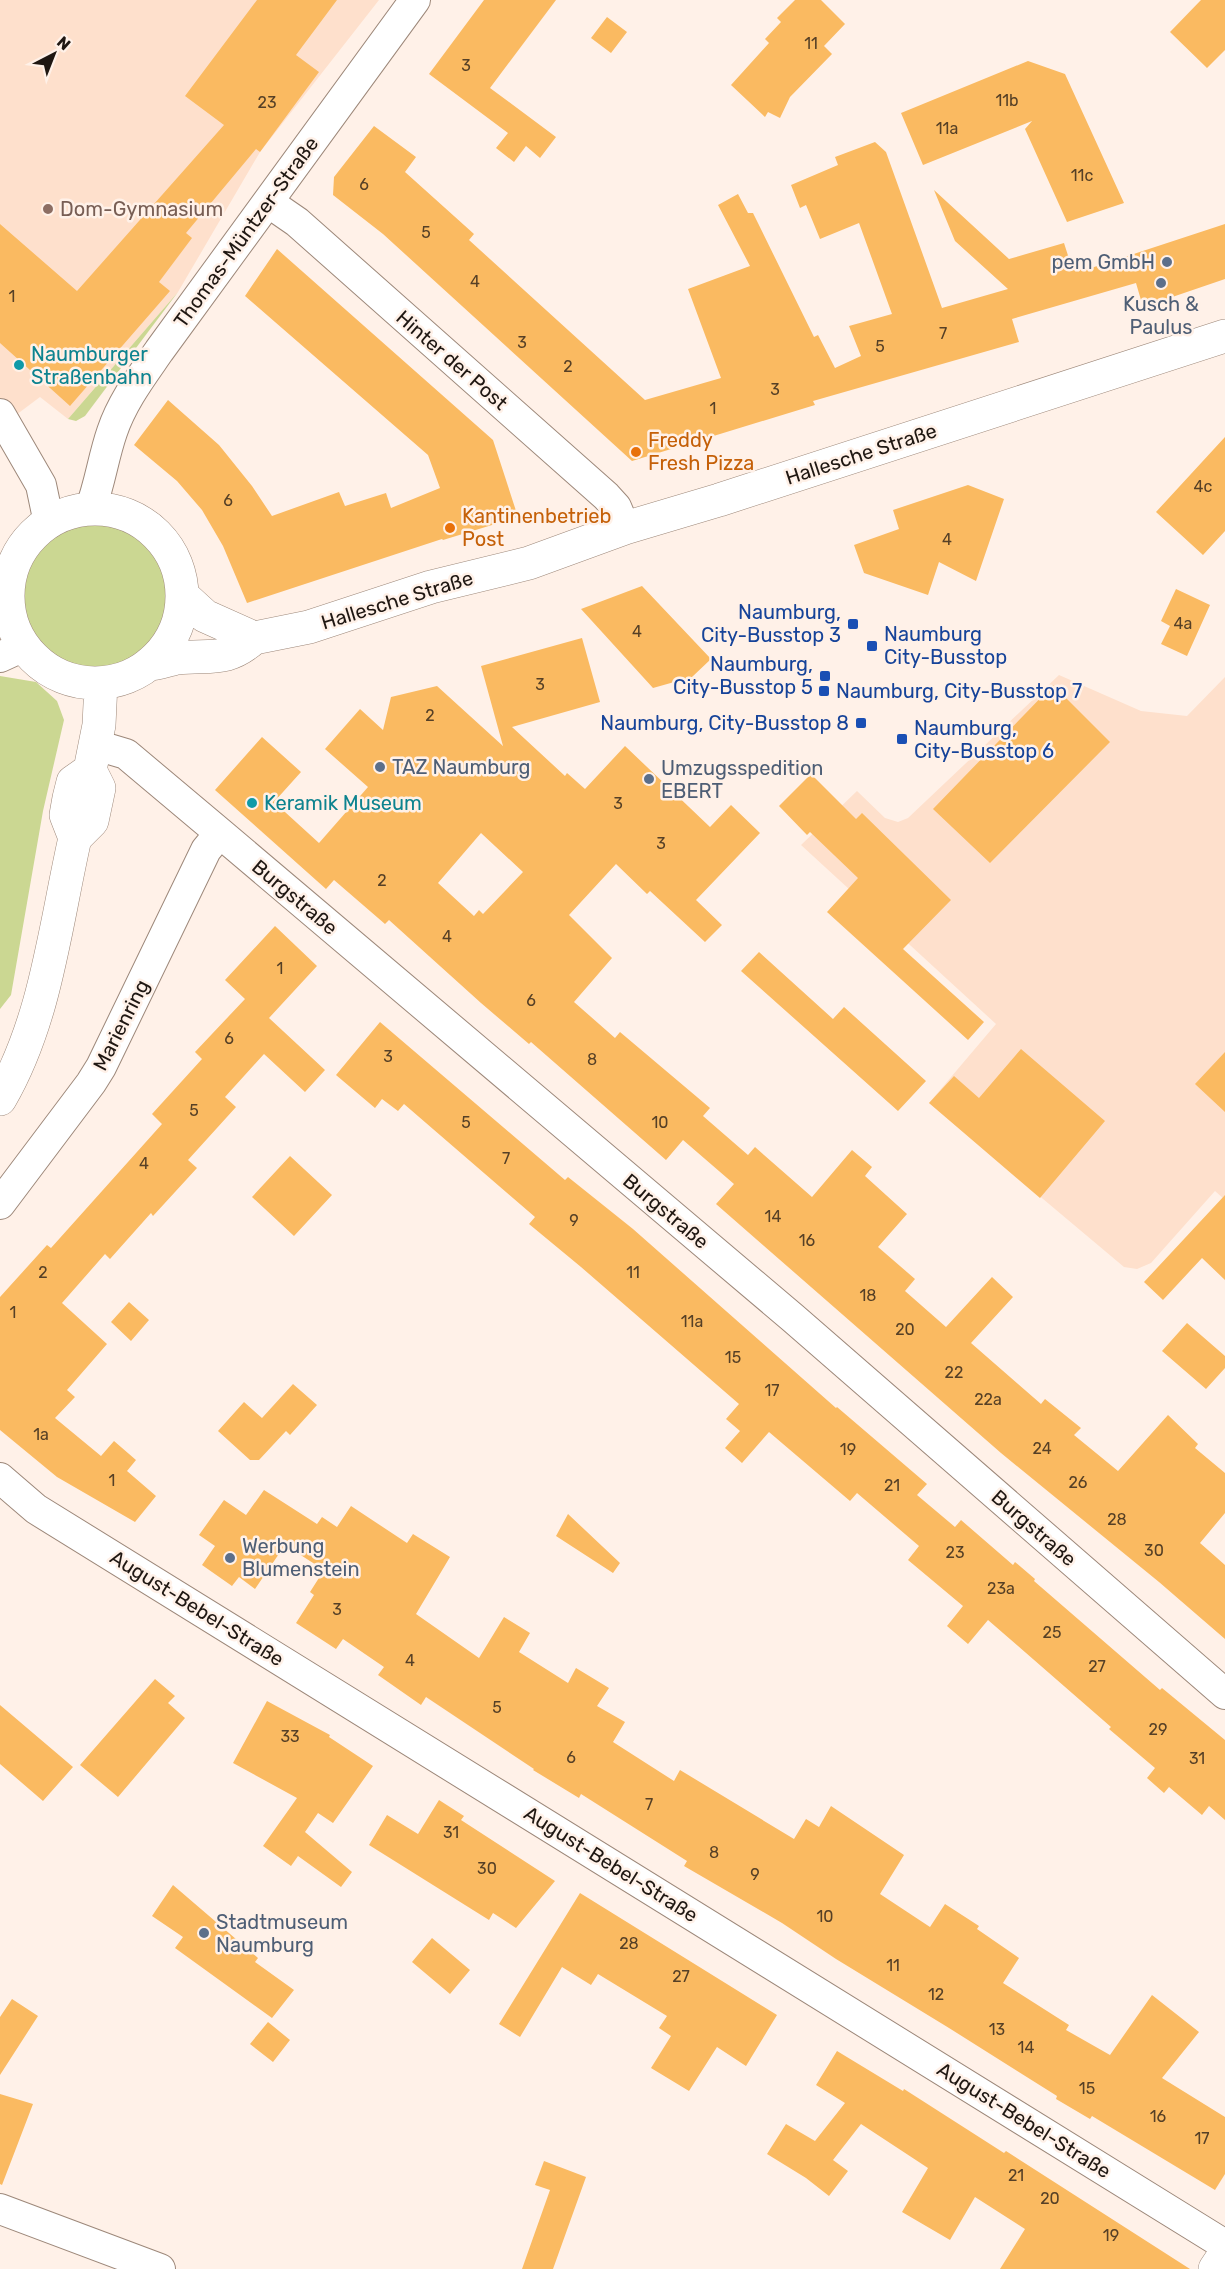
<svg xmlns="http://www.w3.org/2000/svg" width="1225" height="2269" viewBox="0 0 1225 2269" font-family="Rubik,sans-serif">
  <rect width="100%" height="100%" fill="#fff1e8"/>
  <!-- built -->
  <path fill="#fee0cc" d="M 0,0 L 379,0 L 260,152 L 178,292 L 68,419 L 40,397 L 0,427 Z
    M 1059,675 L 1141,711 L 1187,716 L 1225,677 L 1225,1200 L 1215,1191 L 1151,1263 L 1137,1269 L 1124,1267 L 929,1103 L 996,1024 L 801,845 L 857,791 L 885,818 L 898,822 L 908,818 Z"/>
  <!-- green -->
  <path fill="#cbd792" d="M 178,292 L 85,416 L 76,421 L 68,419 Z
    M24 596a71 71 0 1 1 142 0a71 71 0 1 1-142 0Z
    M 0,676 L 36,682 L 57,701 L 64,720 L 43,811 L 11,995 L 0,1009 Z"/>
  <!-- building -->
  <path fill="#faba61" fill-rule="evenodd" d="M 257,0 L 337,0 L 296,55 L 319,72 L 260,152 L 256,149 L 186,233 L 192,238 L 159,282 L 170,291 L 70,406 L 0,343 L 0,224 L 77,291 L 224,125 L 185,96 Z
    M 484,0 L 556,0 L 490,88 L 556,137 L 540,158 L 526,146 L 514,162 L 496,148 L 508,133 L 429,74 Z
    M 795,0 L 821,0 L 845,24 L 824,46 L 832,54 L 790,97 L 780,118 L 768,112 L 765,117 L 731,85 L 769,43 L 765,39 L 781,22 L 777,18 Z
    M 1201,0 L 1225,0 L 1225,50 L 1207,68 L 1170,32 Z
    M 607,17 L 627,32 L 611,53 L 591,38 Z
    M 1028,61 L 1065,74 L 1124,203 L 1067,222 L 1025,129 L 1032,121 L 923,165 L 901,113 Z
    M 374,126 L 416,157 L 405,172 L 474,234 L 469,240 L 645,400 L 721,378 L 688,289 L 750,266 L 718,205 L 738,194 L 748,213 L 753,213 L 814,337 L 818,335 L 835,368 L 861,356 L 849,326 L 892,314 L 859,223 L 820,239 L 806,205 L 800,208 L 791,185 L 838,165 L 835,157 L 875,142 L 886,152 L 942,308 L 1008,289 L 955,241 L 934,190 L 1009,259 L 1064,243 L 1072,268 L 1087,264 L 1088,269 L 1225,224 L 1225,279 L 1143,307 L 1136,283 L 1012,319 L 1019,342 L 813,401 L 815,405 L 632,461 L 383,234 L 333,195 L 334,177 Z
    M 277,249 L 493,440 L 518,517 L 443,540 L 442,539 L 247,603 L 223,546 L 202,510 L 177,481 L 134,445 L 168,400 L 219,445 L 252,486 L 272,516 L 339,492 L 345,506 L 386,493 L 391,508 L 440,488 L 428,455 L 245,296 Z
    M 1225,437 L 1225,531 L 1203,555 L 1156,512 Z
    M 968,485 L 1004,499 L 976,581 L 939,562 L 928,595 L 864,573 L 854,545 L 899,529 L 893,510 Z
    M 642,586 L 711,659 L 692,677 L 653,688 L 581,609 Z
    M 1176,589 L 1210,605 L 1187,656 L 1161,644 L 1170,626 L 1161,621 Z
    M 582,638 L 600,702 L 512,727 L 565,776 L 567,773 L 585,789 L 625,746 L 710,827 L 731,805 L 760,833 L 696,900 L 722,925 L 705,942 L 650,891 L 647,894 L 616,864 L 569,915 L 612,958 L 574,1002 L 615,1038 L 620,1032 L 710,1108 L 703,1116 L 748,1155 L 755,1147 L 812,1197 L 852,1150 L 872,1167 L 865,1176 L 907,1214 L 878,1247 L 915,1279 L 905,1291 L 946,1327 L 992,1277 L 1013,1297 L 971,1343 L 1041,1404 L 1045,1399 L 1081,1428 L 1074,1435 L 1118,1471 L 1168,1415 L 1198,1444 L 1195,1448 L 1225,1473 L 1225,1513 L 1200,1543 L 1225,1565 L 1225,1639 L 1159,1582 L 1001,1453 L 716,1204 L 734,1184 L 683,1140 L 666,1160 L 531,1042 L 529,1044 L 481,1003 L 389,920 L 385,924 L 334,880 L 326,889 L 215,790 L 262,737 L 301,772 L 274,802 L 319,843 L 368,787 L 325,749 L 360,709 L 383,730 L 391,697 L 437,686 L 503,746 L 481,666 ZM 481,833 L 523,872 L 483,914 L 479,910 L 474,916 L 438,883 Z
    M 1053,685 L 1110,742 L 990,863 L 933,809 Z
    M 811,774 L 856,819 L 862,813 L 951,900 L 903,949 L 984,1022 L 968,1040 L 827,912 L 858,878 L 810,832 L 807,835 L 779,806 Z
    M 275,926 L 317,966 L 269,1018 L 325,1070 L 305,1092 L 264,1054 L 225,1097 L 236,1107 L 188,1160 L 197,1168 L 153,1216 L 151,1213 L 110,1259 L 105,1254 L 62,1303 L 107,1344 L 67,1390 L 75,1397 L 55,1418 L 101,1456 L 114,1441 L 136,1460 L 127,1471 L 156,1496 L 135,1522 L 57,1477 L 0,1430 L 0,1297 L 47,1245 L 51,1248 L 162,1124 L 152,1114 L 202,1059 L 195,1052 L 245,999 L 225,980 Z
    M 759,952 L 833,1019 L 844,1007 L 926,1081 L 898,1111 L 741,971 Z
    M 380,1022 L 565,1180 L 568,1177 L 633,1229 L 836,1408 L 837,1407 L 927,1484 L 917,1495 L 955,1527 L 961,1520 L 1013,1565 L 1015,1562 L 1035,1579 L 1034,1581 L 1160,1690 L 1162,1688 L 1225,1740 L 1225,1820 L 1209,1806 L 1202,1815 L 1169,1787 L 1164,1793 L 1147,1778 L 1155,1768 L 1109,1729 L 1111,1727 L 988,1620 L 968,1644 L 947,1626 L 963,1606 L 908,1560 L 919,1546 L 857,1493 L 850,1501 L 769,1432 L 742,1463 L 725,1448 L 740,1431 L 726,1419 L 739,1404 L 581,1267 L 529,1224 L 535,1217 L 404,1104 L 398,1111 L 382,1099 L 375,1108 L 336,1075 Z
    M 1021,1049 L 1105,1121 L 1040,1198 L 929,1103 L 954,1076 L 979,1098 Z
    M 1225,1052 L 1225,1112 L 1195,1084 Z
    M 290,1156 L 332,1195 L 294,1236 L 252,1197 Z
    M 1225,1195 L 1225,1280 L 1202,1258 L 1163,1300 L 1144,1282 Z
    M 129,1302 L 149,1320 L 131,1341 L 111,1322 Z
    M 1187,1323 L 1225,1356 L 1225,1368 L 1206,1389 L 1162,1351 Z
    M 293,1384 L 317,1405 L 290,1435 L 286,1431 L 259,1460 L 250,1460 L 218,1431 L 244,1402 L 262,1418 Z
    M 264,1490 L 317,1524 L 322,1517 L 337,1527 L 351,1506 L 407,1543 L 413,1534 L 450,1557 L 416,1614 L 479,1658 L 504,1617 L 530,1633 L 519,1652 L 568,1683 L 576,1668 L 609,1688 L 597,1706 L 625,1722 L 613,1742 L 674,1781 L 680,1770 L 794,1839 L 806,1819 L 819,1827 L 831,1806 L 904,1855 L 880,1894 L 930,1927 L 945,1904 L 979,1926 L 977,1929 L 1019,1958 L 1003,1983 L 1069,2025 L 1066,2030 L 1110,2055 L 1152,1995 L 1199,2032 L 1162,2078 L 1225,2117 L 1225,2174 L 1215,2190 L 1092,2116 L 1090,2119 L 1056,2099 L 1057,2096 L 949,2028 L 836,1959 L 782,1923 L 684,1866 L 687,1861 L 581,1794 L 579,1798 L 533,1770 L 534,1769 L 426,1697 L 421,1705 L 378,1675 L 384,1667 L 343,1639 L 336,1649 L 296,1623 L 314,1595 L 310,1592 L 324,1570 L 285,1545 L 255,1589 L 239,1577 L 232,1586 L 202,1565 L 215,1546 L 199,1535 L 224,1500 L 246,1515 Z
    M 568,1514 L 620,1563 L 613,1573 L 556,1536 Z
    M 155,1679 L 175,1696 L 168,1703 L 185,1718 L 118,1797 L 80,1765 Z
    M 267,1701 L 330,1735 L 329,1737 L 373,1766 L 333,1823 L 318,1813 L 305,1832 L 352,1872 L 341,1887 L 298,1856 L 291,1866 L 263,1846 L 297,1798 L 233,1763 Z
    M 0,1705 L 73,1767 L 43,1801 L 0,1764 Z
    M 439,1800 L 464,1816 L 461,1820 L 555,1881 L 516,1928 L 493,1913 L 489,1920 L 369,1845 L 387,1815 L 418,1834 Z
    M 173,1885 L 258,1958 L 255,1962 L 294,1990 L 272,2018 L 175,1948 L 183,1937 L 152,1916 Z
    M 580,1893 L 777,2015 L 746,2066 L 717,2047 L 689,2091 L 651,2068 L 671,2036 L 659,2028 L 667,2016 L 598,1974 L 591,1985 L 562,1967 L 520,2037 L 499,2024 Z
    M 432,1938 L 470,1970 L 450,1994 L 412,1962 Z
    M 12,1999 L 38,2016 L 0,2075 L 0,2017 Z
    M 268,2022 L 290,2040 L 273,2062 L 250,2044 Z
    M 837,2051 L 903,2091 L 904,2089 L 1004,2153 L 1006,2151 L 1190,2269 L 1000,2269 L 1025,2229 L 975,2197 L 950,2240 L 902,2212 L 928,2168 L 861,2124 L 833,2160 L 848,2171 L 829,2196 L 806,2178 L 767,2154 L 786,2124 L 815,2141 L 845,2103 L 816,2085 Z
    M 0,2094 L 33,2104 L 2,2185 L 0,2184 Z
    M 544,2161 L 586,2177 L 553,2269 L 522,2269 L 550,2190 L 535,2185 Z"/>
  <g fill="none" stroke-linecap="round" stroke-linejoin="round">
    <defs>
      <path id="minor" d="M 268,202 L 297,222 L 606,496 L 616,507 L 625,528
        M 0,414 L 41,485 L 49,523
        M 90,510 C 100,484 103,458 112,432 C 122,402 141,377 159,351 L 415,0
        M 0,657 L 24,646
        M 96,745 L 126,754 L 220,833 L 793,1318 L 1225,1694
        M 0,1204 L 91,1083 L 101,1067 L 206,850 L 220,833
        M 0,1478 L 36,1509 L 1225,2245
        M 0,2209 L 160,2269"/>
      <path id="secondary" d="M8 596a87 87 0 1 1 174 0a87 87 0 1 1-174 0Z
        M 182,595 L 205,616 L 254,638
        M 254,638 L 309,627 L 431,587 L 529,563 L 625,528 L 719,500 L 1225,336
        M 149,664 C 158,664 167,660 177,658 C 210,654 226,663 254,638
        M 75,838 L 66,815 L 69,798 L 73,782 L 90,770
        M 0,1099 C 46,1020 55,926 75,838 L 92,821 L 99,788 L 90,770 L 99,725 L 101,683
        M 1215,2269 L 1225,2254"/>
    </defs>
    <!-- minor casing -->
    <use href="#minor" stroke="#9d887a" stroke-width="32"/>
    <!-- secondary casing -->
    <use href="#secondary" stroke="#9d887a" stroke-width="34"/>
    <!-- minor -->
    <use href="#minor" stroke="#fff" stroke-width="30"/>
    <!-- secondary -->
    <use href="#secondary" stroke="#fff" stroke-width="33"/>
  </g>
  <!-- markers -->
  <circle fill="#8d6e63" stroke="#fff1e8" stroke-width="2" cx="48" cy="209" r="6"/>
  <g fill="#5c6f8a" stroke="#fff1e8" stroke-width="2">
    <circle cx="1167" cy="262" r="6"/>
    <circle cx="1161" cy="283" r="6"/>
    <circle cx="380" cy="767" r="6"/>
    <circle cx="649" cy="779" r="6"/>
    <circle cx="230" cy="1558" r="6"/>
    <circle cx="204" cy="1933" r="6"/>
  </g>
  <g fill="#0f9aa8" stroke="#fff1e8" stroke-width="2">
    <circle cx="19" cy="365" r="6"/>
    <circle cx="252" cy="803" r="6"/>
  </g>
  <g fill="#e8710a" stroke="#fff1e8" stroke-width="2">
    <circle cx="636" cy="452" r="6"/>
    <circle cx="450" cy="528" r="6"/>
  </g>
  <g fill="#1a4fb4" stroke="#fff1e8" stroke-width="2">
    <rect x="847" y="618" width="12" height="12" rx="3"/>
    <rect x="866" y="640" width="12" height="12" rx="3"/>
    <rect x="819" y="670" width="12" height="12" rx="3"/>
    <rect x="818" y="685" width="12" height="12" rx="3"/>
    <rect x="855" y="717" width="12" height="12" rx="3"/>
    <rect x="896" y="733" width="12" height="12" rx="3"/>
  </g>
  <g text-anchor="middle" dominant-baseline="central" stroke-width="5" stroke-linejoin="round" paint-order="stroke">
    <!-- number labels -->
    <g font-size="16" fill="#564026">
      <text x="811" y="43">11</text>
      <text x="466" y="65">3</text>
      <text x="1007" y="100">11b</text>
      <text x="267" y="102">23</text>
      <text x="947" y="128">11a</text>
      <text x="1082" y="175">11c</text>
      <text x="364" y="184">6</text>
      <text x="426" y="232">5</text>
      <text x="475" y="281">4</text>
      <text x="12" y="296">1</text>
      <text x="943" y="333">7</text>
      <text x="522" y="342">3</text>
      <text x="880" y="346">5</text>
      <text x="568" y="366">2</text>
      <text x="775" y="389">3</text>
      <text x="713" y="408">1</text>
      <text x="1203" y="486">4c</text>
      <text x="228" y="500">6</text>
      <text x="947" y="539">4</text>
      <text x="1183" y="623">4a</text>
      <text x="637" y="631">4</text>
      <text x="540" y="684">3</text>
      <text x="430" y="715">2</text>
      <text x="618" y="803">3</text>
      <text x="661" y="843">3</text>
      <text x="382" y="880">2</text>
      <text x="447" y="936">4</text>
      <text x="280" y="968">1</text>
      <text x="531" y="1000">6</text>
      <text x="229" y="1038">6</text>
      <text x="388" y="1056">3</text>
      <text x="592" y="1059">8</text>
      <text x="194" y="1110">5</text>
      <text x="466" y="1122">5</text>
      <text x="660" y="1122">10</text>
      <text x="506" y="1158">7</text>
      <text x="144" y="1163">4</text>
      <text x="773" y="1216">14</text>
      <text x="574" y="1220">9</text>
      <text x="807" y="1240">16</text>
      <text x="43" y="1272">2</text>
      <text x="633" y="1272">11</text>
      <text x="868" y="1295">18</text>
      <text x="13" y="1312">1</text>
      <text x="692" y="1321">11a</text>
      <text x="905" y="1329">20</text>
      <text x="733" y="1357">15</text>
      <text x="954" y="1372">22</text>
      <text x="772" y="1390">17</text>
      <text x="988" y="1399">22a</text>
      <text x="41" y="1434">1a</text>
      <text x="1042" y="1448">24</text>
      <text x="848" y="1449">19</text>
      <text x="112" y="1480">1</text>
      <text x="1078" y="1482">26</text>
      <text x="892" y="1485">21</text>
      <text x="1117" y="1519">28</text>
      <text x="1154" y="1550">30</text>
      <text x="955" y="1552">23</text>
      <text x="1001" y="1588">23a</text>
      <text x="337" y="1609">3</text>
      <text x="1052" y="1632">25</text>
      <text x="410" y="1660">4</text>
      <text x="1097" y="1666">27</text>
      <text x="497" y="1707">5</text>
      <text x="1158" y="1729">29</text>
      <text x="290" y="1736">33</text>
      <text x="571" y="1757">6</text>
      <text x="1197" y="1758">31</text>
      <text x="649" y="1804">7</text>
      <text x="451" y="1832">31</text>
      <text x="714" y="1852">8</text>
      <text x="487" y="1868">30</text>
      <text x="755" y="1874">9</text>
      <text x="825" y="1916">10</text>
      <text x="629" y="1943">28</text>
      <text x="893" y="1965">11</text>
      <text x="681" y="1976">27</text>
      <text x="936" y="1994">12</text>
      <text x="997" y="2029">13</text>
      <text x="1026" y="2047">14</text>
      <text x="1087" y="2088">15</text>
      <text x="1158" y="2116">16</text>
      <text x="1202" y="2138">17</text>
      <text x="1016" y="2175">21</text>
      <text x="1050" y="2198">20</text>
      <text x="1111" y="2235">19</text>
    </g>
    <!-- education labels -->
    <g font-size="20" fill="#785e54" stroke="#fff1e8" text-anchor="start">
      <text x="60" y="209">Dom-Gymnasium</text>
    </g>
    <!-- street labels -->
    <g font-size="20" fill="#1f1712" stroke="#fff1e8">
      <text transform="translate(246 232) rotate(-54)">Thomas-Müntzer-Straße</text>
      <text transform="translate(452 360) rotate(41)">Hinter der Post</text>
      <text transform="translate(861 454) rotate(-18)">Hallesche Straße</text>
      <text transform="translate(397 600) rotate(-17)">Hallesche Straße</text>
      <text transform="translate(295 897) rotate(40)">Burgstraße</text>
      <text transform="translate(121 1025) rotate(-63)">Marienring</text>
      <text transform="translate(666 1211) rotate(40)">Burgstraße</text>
      <text transform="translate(1034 1528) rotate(41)">Burgstraße</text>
      <text transform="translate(197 1608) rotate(32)">August-Bebel-Straße</text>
      <text transform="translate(611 1864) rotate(32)">August-Bebel-Straße</text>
      <text transform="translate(1024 2120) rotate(32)">August-Bebel-Straße</text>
    </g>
    <!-- service labels -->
    <g font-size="20" fill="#4e5e75" stroke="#fff1e8" text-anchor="start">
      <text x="1155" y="262" text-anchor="end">pem GmbH</text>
      <text x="1161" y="304" text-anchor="middle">Kusch &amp;<tspan x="1161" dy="23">Paulus</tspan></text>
      <text x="392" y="767">TAZ Naumburg</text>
      <text x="661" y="768">Umzugsspedition<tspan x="661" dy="23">EBERT</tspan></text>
      <text x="242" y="1546">Werbung<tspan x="242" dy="23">Blumenstein</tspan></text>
      <text x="216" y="1922">Stadtmuseum<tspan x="216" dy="23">Naumburg</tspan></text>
    </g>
    <!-- culture labels -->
    <g font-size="20" fill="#0d838f" stroke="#fff1e8" text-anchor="start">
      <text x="31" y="354">Naumburger<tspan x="31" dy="23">Straßenbahn</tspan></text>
      <text x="264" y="803">Keramik Museum</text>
    </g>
    <!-- food labels -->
    <g font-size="20" fill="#c56008" stroke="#fff1e8" text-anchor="start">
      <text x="648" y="440">Freddy<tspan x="648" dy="23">Fresh Pizza</tspan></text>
      <text x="462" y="516">Kantinenbetrieb<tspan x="462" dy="23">Post</tspan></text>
    </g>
    <!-- transit labels -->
    <g font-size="20" fill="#164399" stroke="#fff1e8" text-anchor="end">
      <text x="841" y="612">Naumburg,<tspan x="841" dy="23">City-Busstop 3</tspan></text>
      <text x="884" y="634" text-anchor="start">Naumburg<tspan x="884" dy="23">City-Busstop</tspan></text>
      <text x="813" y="664">Naumburg,<tspan x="813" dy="23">City-Busstop 5</tspan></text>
      <text x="836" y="691" text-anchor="start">Naumburg, City-Busstop 7</text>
      <text x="849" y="723">Naumburg, City-Busstop 8</text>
      <text x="914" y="728" text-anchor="start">Naumburg,<tspan x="914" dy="23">City-Busstop 6</tspan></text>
    </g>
  </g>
  <!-- north arrow -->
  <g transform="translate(54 54) rotate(42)" stroke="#fff1e8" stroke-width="4.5" paint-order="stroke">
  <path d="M0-4.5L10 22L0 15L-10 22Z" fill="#1f1712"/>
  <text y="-9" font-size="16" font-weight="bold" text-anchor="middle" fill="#1f1712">N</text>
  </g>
</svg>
